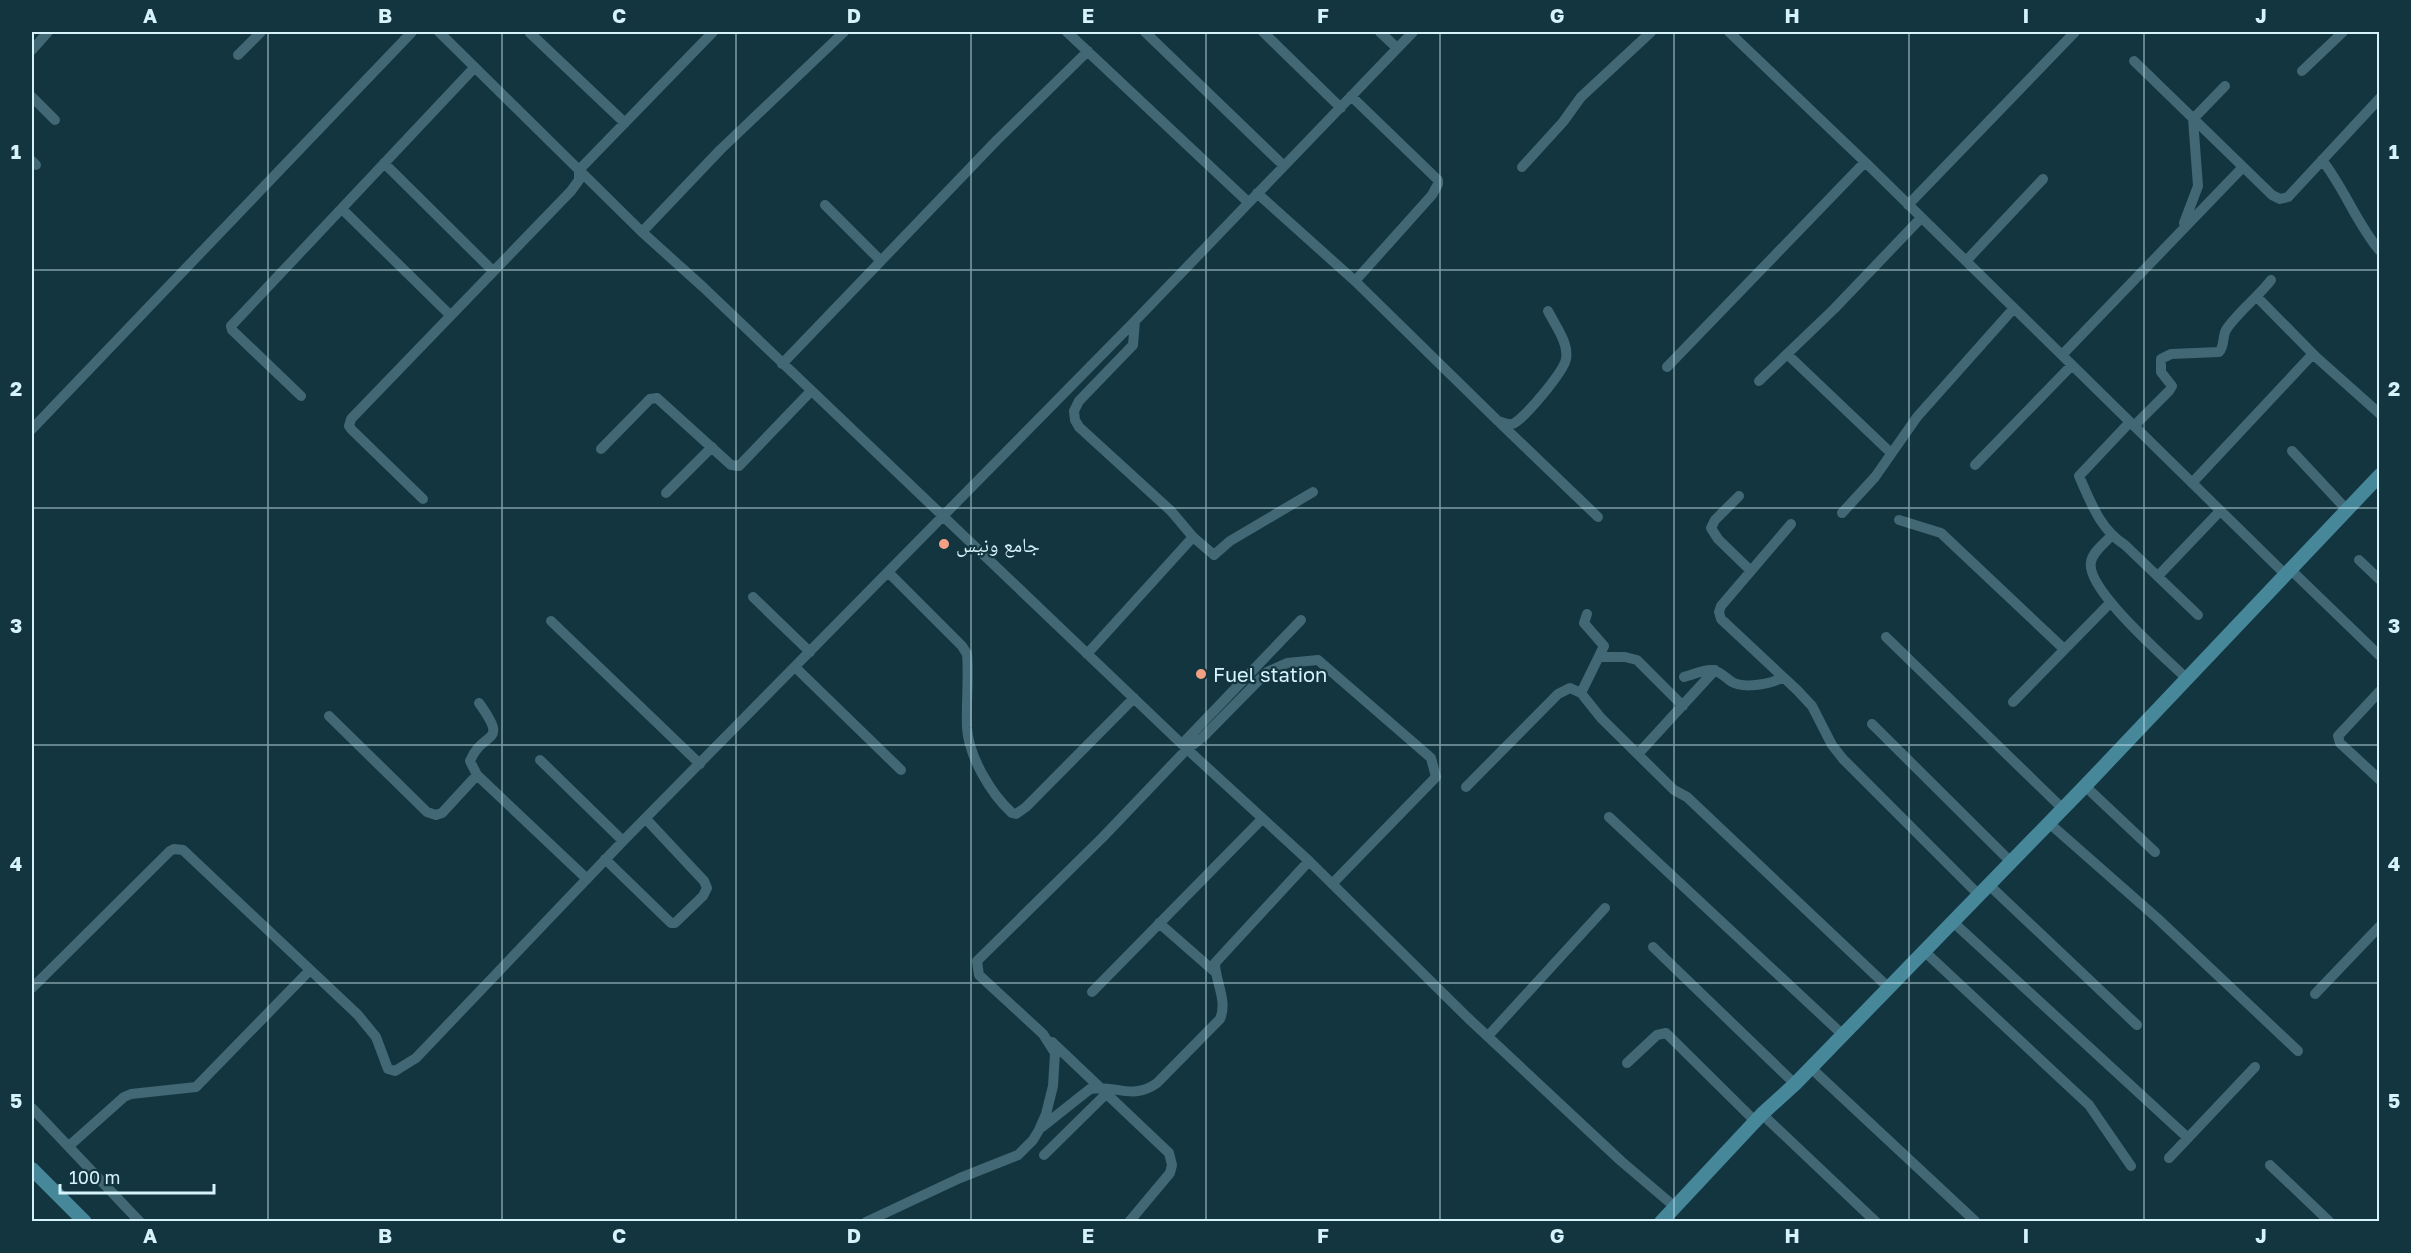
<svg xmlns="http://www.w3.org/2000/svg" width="2411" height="1253" viewBox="0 0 2411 1253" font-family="'Golos Text','Noto Naskh Arabic',sans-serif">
  <rect width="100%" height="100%" fill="#13353f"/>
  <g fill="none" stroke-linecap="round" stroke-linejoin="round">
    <!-- street -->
    <path stroke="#416874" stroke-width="10" d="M 439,32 L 642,232 L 703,287 L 1187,749 L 1309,861 L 1468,1018 L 1621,1161 L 1675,1207
      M 1067,32 L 1248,202
      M 1145,32 L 1284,166
      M 1263,32 L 1341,108
      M 1380,32 L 1397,48
      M 1729,32 L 1865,162 L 2286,575
      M 530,33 L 625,123
      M 32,50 L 48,32
      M 238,55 L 261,32
      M 2134,61 L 2272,195 L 2280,199 L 2288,197 L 2380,98
      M 2302,71 L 2343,32
      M 1351,96 L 1438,180 L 1438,184 L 1432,195 L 1355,281
      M 32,97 L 55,120
      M 2322,160 C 2345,189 2356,223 2380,251
      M 32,161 L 36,165
      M 384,163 L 493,271
      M 1522,167 L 1563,122 L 1581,97 L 1651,32
      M 1257,193 L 1355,281 L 1498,421 C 1502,422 1507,425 1512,424 C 1523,421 1564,371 1566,359 C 1569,343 1555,325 1548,311
      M 825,205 L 881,261
      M 1908,205 L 2075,32
      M 342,209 L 450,315
      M 2184,223 L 2198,186 L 2193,119 L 2225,86
      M 642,232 L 720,150 L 844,32
      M 1966,261 L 2043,179
      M 2258,298 L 2316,357
      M 1135,321 L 1133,345 L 1079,401 L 1074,411 L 1075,420 L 1079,427 L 1171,511 L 1193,537 L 1214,555 L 1230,541 L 1313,492
      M 1787,354 L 1891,453
      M 2062,355 L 2243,167
      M 782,364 L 997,140 L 1088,51
      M 1667,367 L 1865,162
      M 1759,381 L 1834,309 L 1921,218
      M 301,396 L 232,330 L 231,326 L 474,68
      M 2130,422 L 2079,476 C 2091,503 2100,529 2125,545 L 2198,615
      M 1500,423 L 1598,517
      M 2134,426 L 2169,391 L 2172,386 L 2161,372 L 2161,359 L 2171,354 L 2219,352 C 2225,346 2222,337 2226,330 C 2235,315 2259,296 2271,280
      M 32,429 L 412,32
      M 601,449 L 650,399 L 657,398 L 731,465 L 739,466 L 811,391
      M 2292,451 L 2347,510
      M 1975,465 L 2072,365
      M 2192,483 L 2310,357 L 2316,357 L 2380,414
      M 666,493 L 712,447
      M 1739,496 L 1715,520 L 1711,528 L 1718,539 L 1751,571
      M 423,499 L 352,430 L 349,426 L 351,419 L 571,191 L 579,180 L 579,170 L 713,32
      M 1842,513 L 1875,477 L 1917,417 L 2014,308
      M 1899,520 L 1941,533 L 2064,649
      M 1791,524 L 1721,606 L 1719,612 L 1721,619 L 1797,690 L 1812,706 L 1832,745 L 1843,759 L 1979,895
      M 2111,536 C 2104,544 2093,551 2091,562 C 2085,589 2167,659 2187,679
      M 2359,560 L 2380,580
      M 2291,570 L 2380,656
      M 888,572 L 962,646 L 967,654 C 969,678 966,703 967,728 C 969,757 991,794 1012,813 L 1016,814 L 1026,807 L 1134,698
      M 2158,576 L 2220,511
      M 753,597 L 810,652
      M 551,621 L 700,764
      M 1886,637 L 2063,809
      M 1087,654 L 1193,537
      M 1600,657 L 1625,657 L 1637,660 L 1683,706
      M 795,667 L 901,770
      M 1684,677 C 1693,675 1704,669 1712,670 C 1720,671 1726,678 1732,682 C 1744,689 1772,684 1783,677
      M 2380,691 L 2338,736 L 2340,743 L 2380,780
      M 1581,693 L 1604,646 L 1584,623 L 1587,614
      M 2013,702 L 2110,603
      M 329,716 L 427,812 L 436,815 L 442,813 L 477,775 L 587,879
      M 1872,724 L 2011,862
      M 1182,744 L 1301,620
      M 1638,754 L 1715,670
      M 540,760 L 623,841
      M 477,775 L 470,761 C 483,729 510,746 479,703
      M 2085,786 L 2155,852
      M 1466,787 L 1558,694 L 1570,688 L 1581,693 L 1601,718 L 1674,790 L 1687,797 L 1889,988
      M 1609,817 L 1843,1035
      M 2049,823 L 2157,918 L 2298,1051
      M 605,859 L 671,923 L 675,923 L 703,896 L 707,888 L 704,881 L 646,819
      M 1989,885 L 2137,1025
      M 1953,922 L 2188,1138
      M 1159,923 L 1215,972
      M 1653,947 L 1795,1084
      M 1924,951 L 2089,1105 L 2131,1166
      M 32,988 L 170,851 L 174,849 L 183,850 L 358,1015 L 376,1037 L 388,1069 L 395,1071 L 416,1058 L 623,841 L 1135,321 L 1413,32
      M 1092,992 L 1262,819
      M 2315,994 L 2380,926
      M 1488,1036 L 1605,908
      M 1052,1042 L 1169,1153 L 1172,1165 L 1170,1173 L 1129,1222
      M 1627,1063 L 1657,1035 L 1666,1033 L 1755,1121
      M 1811,1068 L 1975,1221
      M 32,1108 L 140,1222
      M 1762,1114 L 1876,1222
      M 1042,1127 L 1090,1089 C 1116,1084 1132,1101 1157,1083 L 1220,1019 C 1228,1001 1215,981 1215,963 L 1309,861
      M 69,1146 L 124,1097 L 131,1094 L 196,1087 L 310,970
      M 1044,1155 L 1107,1093
      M 2169,1158 L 2255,1067
      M 2270,1165 L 2330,1222
      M 866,1222 L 960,1178 L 1018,1155 L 1033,1140 L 1039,1130 L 1046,1114 L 1053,1086 L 1055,1053 L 1043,1034 L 979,975 L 977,961 L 1103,837 L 1187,749 L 1202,738 L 1267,672 L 1287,663 L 1318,660 L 1423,751 L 1431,758 L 1436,777 L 1332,884"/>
    <!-- secondary -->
    <path stroke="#46879a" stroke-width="14" d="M 32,1169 L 85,1222
      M 1661,1222 L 1762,1114 L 1795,1084 L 2085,786 L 2380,475"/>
  </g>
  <!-- grid -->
  <path fill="none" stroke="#d6f2fb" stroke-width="1.5" stroke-opacity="0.55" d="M 268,32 L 268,1222M 502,32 L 502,1222M 736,32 L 736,1222M 971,32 L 971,1222M 1206,32 L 1206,1222M 1440,32 L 1440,1222M 1674,32 L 1674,1222M 1909,32 L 1909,1222M 2144,32 L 2144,1222M 32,270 L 2380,270M 32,508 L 2380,508M 32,745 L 2380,745M 32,983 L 2380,983"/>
  <!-- markers -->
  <g fill="#f39f83" stroke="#13353f" stroke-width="2">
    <circle cx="944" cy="544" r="6"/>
    <circle cx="1201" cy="674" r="6"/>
  </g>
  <g text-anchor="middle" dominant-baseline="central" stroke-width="4.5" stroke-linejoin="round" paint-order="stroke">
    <!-- poi labels -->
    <g font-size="20" fill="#d6f2fb" stroke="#13353f" text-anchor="start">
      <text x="956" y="544">جامع ونيس</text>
      <text x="1213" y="674">Fuel station</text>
    </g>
  </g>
  <!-- border -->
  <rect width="2411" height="1253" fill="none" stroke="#13353f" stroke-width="66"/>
  <!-- scale -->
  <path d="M60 1184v9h154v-9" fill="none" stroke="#d6f2fb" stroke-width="3"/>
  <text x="69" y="1184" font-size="18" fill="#d6f2fb" stroke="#13353f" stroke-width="4.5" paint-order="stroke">100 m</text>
  <rect x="33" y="33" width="2345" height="1187" fill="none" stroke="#d6f2fb" stroke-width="2"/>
  <g font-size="20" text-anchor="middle" font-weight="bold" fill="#d6f2fb">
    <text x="150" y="23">A</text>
    <text x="385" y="23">B</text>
    <text x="619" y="23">C</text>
    <text x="854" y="23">D</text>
    <text x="1088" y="23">E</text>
    <text x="1323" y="23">F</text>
    <text x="1557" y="23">G</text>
    <text x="1792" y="23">H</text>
    <text x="2026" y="23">I</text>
    <text x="2261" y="23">J</text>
    <text x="16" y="159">1</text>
    <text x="2394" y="159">1</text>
    <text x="16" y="396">2</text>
    <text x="2394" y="396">2</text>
    <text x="16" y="633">3</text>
    <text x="2394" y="633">3</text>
    <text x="16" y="871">4</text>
    <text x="2394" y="871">4</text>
    <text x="16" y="1108">5</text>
    <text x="2394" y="1108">5</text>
    <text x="150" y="1243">A</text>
    <text x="385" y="1243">B</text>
    <text x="619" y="1243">C</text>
    <text x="854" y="1243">D</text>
    <text x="1088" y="1243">E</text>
    <text x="1323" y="1243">F</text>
    <text x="1557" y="1243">G</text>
    <text x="1792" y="1243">H</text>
    <text x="2026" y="1243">I</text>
    <text x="2261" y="1243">J</text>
  </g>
</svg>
